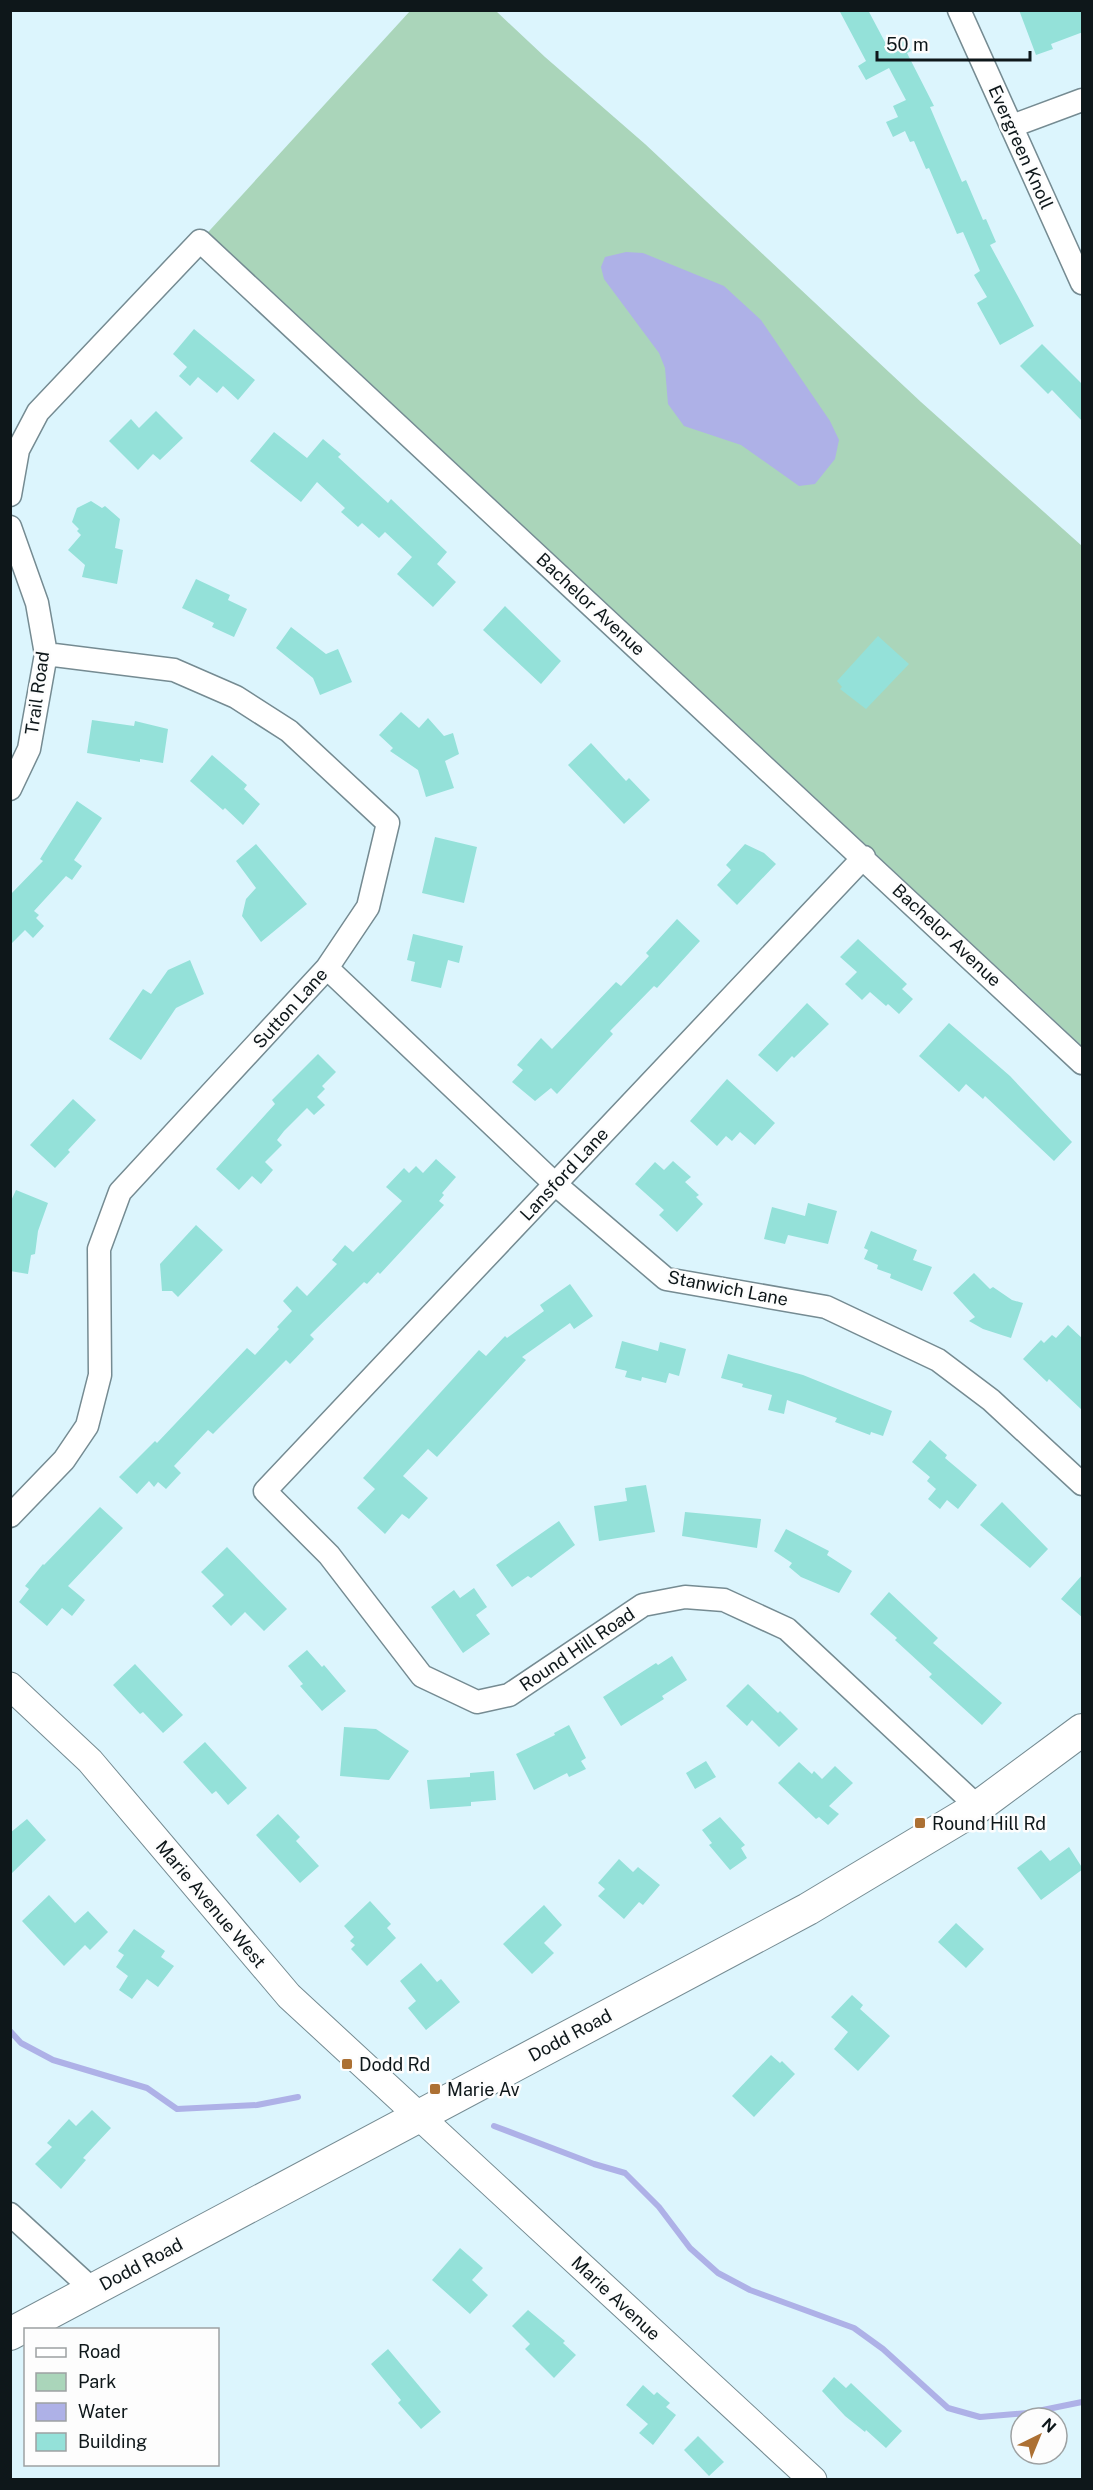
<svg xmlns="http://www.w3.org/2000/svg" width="1093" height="2490" viewBox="0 0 1093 2490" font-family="'Public Sans',sans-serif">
  <rect width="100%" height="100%" fill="#dcf5fd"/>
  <!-- green -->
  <path fill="#aad5ba" d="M 410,11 L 496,11 L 545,57 L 645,144 L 921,402 L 1082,546 L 1082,1046 L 222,245 L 200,241 Z"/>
  <!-- water -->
  <path fill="#aeb1e7" d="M 626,252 L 643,253 L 724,286 L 761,320 L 830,421 L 839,440 L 835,459 L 815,484 L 799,486 L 741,445 L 684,426 L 668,404 L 665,368 L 659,353 L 604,279 L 601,267 L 605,257 Z"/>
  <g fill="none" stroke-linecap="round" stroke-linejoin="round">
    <!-- stream -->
    <path stroke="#aeb1e7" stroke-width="6" d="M 10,2031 L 21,2043 L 53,2060 L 147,2088 L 177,2109 L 257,2105 L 298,2097
      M 494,2126 L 594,2164 L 625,2173 L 659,2207 L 690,2248 L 718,2273 L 750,2290 L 854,2328 L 883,2349 L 948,2408 L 980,2417 L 1028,2413 L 1082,2402"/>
  </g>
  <!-- building -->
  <path fill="#94e1d9" d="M 839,10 L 868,10 L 886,44 L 902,36 L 911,51 L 907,53 L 934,106 L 930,107 L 962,182 L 966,180 L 983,220 L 986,219 L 996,242 L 990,245 L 1034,326 L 1000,345 L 977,303 L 987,297 L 974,275 L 980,271 L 963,232 L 957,234 L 929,168 L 926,169 L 914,141 L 910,142 L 905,131 L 893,137 L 886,122 L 898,117 L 893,106 L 906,100 L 889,68 L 866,80 L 858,66 L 866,61 Z
    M 1019,10 L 1083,10 L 1083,32 L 1051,44 L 1053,49 L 1036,55 Z
    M 194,329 L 255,380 L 238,400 L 223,386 L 217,393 L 198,377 L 190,386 L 179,376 L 187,367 L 173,354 Z
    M 1042,344 L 1083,385 L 1083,422 L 1052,390 L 1048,394 L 1020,366 Z
    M 156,411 L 183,438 L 160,460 L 153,454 L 138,470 L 109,441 L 131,419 L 139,428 Z
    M 274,432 L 307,458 L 323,439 L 341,454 L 338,457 L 388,503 L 391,499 L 447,552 L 437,564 L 456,582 L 433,607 L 397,574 L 412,557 L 385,532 L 379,538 L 362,523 L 358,527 L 341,512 L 345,508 L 317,482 L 301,502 L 250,461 Z
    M 91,501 L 102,508 L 105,506 L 120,519 L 115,548 L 123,550 L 117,584 L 82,577 L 85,565 L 68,550 L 81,535 L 77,531 L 79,529 L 72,522 L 77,508 Z
    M 196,579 L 230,595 L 228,600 L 247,609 L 234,637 L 212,627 L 214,623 L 182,608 Z
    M 505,606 L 561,661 L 541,684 L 483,630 Z
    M 291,627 L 326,654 L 338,649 L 352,682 L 320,695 L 313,678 L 276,648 Z
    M 878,636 L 909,664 L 866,709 L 840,689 L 842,687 L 837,681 Z
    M 401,712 L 419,728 L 428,718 L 444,736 L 453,733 L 459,754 L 445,761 L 454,788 L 426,797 L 418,770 L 390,751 L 393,748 L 379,735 Z
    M 92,720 L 134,726 L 135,721 L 168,729 L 163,763 L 140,759 L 140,762 L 87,753 Z
    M 591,743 L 626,781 L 629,778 L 650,800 L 624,824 L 568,765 Z
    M 212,755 L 247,785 L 244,789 L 260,804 L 243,825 L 225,808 L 223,810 L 190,781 Z
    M 77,801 L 102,818 L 74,860 L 82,866 L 72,880 L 66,876 L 34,911 L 39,915 L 36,918 L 44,926 L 33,938 L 25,930 L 10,945 L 10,895 L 43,861 L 40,859 Z
    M 435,837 L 477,847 L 464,903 L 422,893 Z
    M 256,844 L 307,904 L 261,942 L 242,916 L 246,899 L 256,888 L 236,861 Z
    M 745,844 L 764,853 L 776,864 L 737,905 L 717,885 L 731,870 L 726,865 Z
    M 677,919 L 700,941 L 657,988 L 654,986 L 610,1031 L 613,1034 L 557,1094 L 551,1088 L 535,1101 L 512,1082 L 523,1070 L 517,1065 L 541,1038 L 552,1049 L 616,982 L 621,986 L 649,956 L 646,953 Z
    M 413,934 L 463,946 L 459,963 L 448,960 L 441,988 L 411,981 L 415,962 L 407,960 Z
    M 858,939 L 907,984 L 902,989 L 913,999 L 899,1014 L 888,1004 L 886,1006 L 870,992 L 862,1000 L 845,984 L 857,972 L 840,957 Z
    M 190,960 L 204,994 L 176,1008 L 141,1060 L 109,1039 L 143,989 L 151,994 L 168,970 Z
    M 807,1003 L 829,1024 L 794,1058 L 792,1056 L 777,1072 L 758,1055 Z
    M 949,1023 L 1010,1076 L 1072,1142 L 1054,1161 L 985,1096 L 983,1099 L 966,1084 L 959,1092 L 919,1056 Z
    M 318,1054 L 336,1072 L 322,1086 L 325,1089 L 317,1097 L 325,1105 L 314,1115 L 307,1108 L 284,1131 L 277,1140 L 282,1145 L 265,1162 L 273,1170 L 261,1184 L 252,1176 L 239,1190 L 216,1169 L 275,1104 L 272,1100 Z
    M 727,1079 L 775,1123 L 755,1145 L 740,1132 L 732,1141 L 726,1136 L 717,1146 L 690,1121 Z
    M 73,1099 L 96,1120 L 68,1150 L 70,1152 L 55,1168 L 30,1145 Z
    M 436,1159 L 456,1177 L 442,1193 L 444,1195 L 439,1201 L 444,1205 L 380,1274 L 378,1272 L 367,1284 L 364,1282 L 360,1286 L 310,1335 L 314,1339 L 290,1364 L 286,1360 L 213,1434 L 208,1430 L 174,1466 L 181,1473 L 166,1489 L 158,1482 L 154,1487 L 149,1481 L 137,1494 L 119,1477 L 155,1441 L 157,1443 L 247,1348 L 255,1355 L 279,1329 L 277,1327 L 292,1311 L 283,1301 L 297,1286 L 307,1296 L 337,1264 L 332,1260 L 345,1245 L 353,1252 L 402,1201 L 386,1187 L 404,1168 L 409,1173 L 416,1166 L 423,1173 Z
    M 673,1161 L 691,1177 L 685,1182 L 699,1195 L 696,1197 L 703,1204 L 677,1232 L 659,1215 L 664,1210 L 635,1184 L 655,1162 L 664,1170 Z
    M 16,1190 L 48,1203 L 38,1231 L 35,1254 L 31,1255 L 28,1274 L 10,1271 L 10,1203 Z
    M 808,1203 L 837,1211 L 828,1244 L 788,1235 L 785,1244 L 764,1239 L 772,1207 L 805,1216 Z
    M 196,1225 L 223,1250 L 178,1297 L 172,1291 L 162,1291 L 160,1264 Z
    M 871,1231 L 917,1250 L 913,1260 L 932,1267 L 922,1291 L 890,1278 L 891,1274 L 877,1269 L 878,1265 L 864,1259 L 868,1250 L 864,1248 Z
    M 974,1273 L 990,1289 L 993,1287 L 1012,1300 L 1023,1303 L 1011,1338 L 983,1329 L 969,1321 L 975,1317 L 953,1293 Z
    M 570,1284 L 593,1316 L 574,1329 L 570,1323 L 522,1357 L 526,1360 L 437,1457 L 428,1449 L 403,1476 L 428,1498 L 409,1519 L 402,1514 L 385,1534 L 357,1508 L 375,1489 L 363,1478 L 479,1350 L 486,1356 L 505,1336 L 507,1338 L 544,1311 L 540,1305 Z
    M 1068,1325 L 1083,1339 L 1083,1411 L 1049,1379 L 1047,1382 L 1023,1359 L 1041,1340 L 1044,1343 L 1052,1335 L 1056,1338 Z
    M 622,1341 L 658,1351 L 660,1342 L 686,1349 L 679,1376 L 669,1373 L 666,1383 L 642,1377 L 641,1381 L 625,1377 L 627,1371 L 615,1368 Z
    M 728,1354 L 803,1375 L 892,1411 L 883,1436 L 871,1432 L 870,1435 L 835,1422 L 837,1418 L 787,1400 L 784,1414 L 768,1410 L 772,1395 L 742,1387 L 743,1384 L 721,1378 Z
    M 930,1440 L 947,1455 L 945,1458 L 977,1485 L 958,1509 L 947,1500 L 940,1509 L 928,1499 L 936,1489 L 927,1481 L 930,1477 L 912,1462 Z
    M 646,1485 L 655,1532 L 599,1541 L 594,1506 L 627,1501 L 625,1488 Z
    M 1002,1502 L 1048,1549 L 1030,1568 L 980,1525 Z
    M 100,1507 L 123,1528 L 68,1586 L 85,1600 L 72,1616 L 62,1608 L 47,1626 L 19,1602 L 29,1589 L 25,1586 L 43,1564 L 44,1565 Z
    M 685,1512 L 761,1519 L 757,1548 L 682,1536 Z
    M 559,1521 L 575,1545 L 531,1578 L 528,1576 L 512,1587 L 496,1565 Z
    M 786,1529 L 829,1551 L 827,1555 L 852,1571 L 839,1593 L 801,1577 L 789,1567 L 792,1563 L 774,1551 Z
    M 227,1547 L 287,1609 L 264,1631 L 245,1612 L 231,1626 L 212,1606 L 224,1595 L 201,1572 Z
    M 1083,1574 L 1083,1618 L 1061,1599 Z
    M 474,1588 L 487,1607 L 476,1615 L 490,1634 L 463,1653 L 431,1607 L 454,1590 L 460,1598 Z
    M 889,1592 L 938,1638 L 933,1643 L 1002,1703 L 982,1725 L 929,1677 L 932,1674 L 895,1640 L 897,1638 L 870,1614 Z
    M 307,1650 L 322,1667 L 324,1665 L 346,1691 L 322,1711 L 300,1686 L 303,1684 L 288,1666 Z
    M 672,1656 L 687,1680 L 662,1696 L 664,1699 L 621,1726 L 603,1697 L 656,1663 L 658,1665 Z
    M 135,1664 L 183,1715 L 163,1733 L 143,1712 L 140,1714 L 113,1685 Z
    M 748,1684 L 778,1713 L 780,1711 L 798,1729 L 779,1747 L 752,1720 L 747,1726 L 726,1706 Z
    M 569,1725 L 586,1758 L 581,1761 L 586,1769 L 569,1777 L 567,1773 L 534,1790 L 516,1754 L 555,1735 L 554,1733 Z
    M 344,1727 L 376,1729 L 409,1751 L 389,1780 L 340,1776 Z
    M 205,1742 L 247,1788 L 228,1805 L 216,1791 L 212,1794 L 183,1762 Z
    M 706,1761 L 716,1777 L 695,1789 L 686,1773 Z
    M 799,1762 L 812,1774 L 814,1771 L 822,1779 L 835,1766 L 853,1783 L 829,1806 L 839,1814 L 828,1825 L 819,1817 L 816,1819 L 778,1783 Z
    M 494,1771 L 496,1800 L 471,1802 L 471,1806 L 430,1809 L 427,1780 L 470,1777 L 470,1773 Z
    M 278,1814 L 300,1837 L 296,1841 L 319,1866 L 300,1883 L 256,1835 Z
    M 720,1817 L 745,1845 L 741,1848 L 747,1858 L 730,1870 L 709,1845 L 712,1843 L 702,1830 Z
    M 27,1819 L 46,1840 L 10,1875 L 10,1833 Z
    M 1069,1847 L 1083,1869 L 1041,1900 L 1017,1868 L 1041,1850 L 1050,1861 Z
    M 619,1859 L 633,1872 L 638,1867 L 660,1885 L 643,1905 L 639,1902 L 624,1919 L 598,1896 L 605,1889 L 598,1883 Z
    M 49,1895 L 75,1923 L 88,1911 L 108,1932 L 90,1950 L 85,1945 L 64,1966 L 22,1921 Z
    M 370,1901 L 391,1924 L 387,1928 L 396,1938 L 367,1966 L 351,1949 L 355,1945 L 350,1941 L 354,1937 L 344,1926 Z
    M 544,1905 L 562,1925 L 544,1943 L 554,1953 L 532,1974 L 503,1944 Z
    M 956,1923 L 984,1949 L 966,1968 L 938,1942 Z
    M 134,1929 L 165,1951 L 161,1957 L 174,1966 L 158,1987 L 147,1979 L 132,1999 L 119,1990 L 128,1976 L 116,1967 L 124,1955 L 118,1951 Z
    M 421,1963 L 437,1982 L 441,1979 L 460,2002 L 426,2030 L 408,2008 L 416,2001 L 400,1981 Z
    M 852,1995 L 863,2005 L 860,2009 L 890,2036 L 858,2071 L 834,2049 L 848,2032 L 831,2017 Z
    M 771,2055 L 780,2063 L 782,2061 L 795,2074 L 754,2117 L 732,2096 Z
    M 92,2110 L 111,2128 L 83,2158 L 86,2160 L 61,2189 L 35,2164 L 52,2147 L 47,2143 L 69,2119 L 76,2126 Z
    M 460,2248 L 483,2268 L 472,2280 L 488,2295 L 470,2314 L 432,2280 Z
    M 528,2310 L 565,2341 L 563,2343 L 576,2355 L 554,2378 L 525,2349 L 530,2344 L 512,2326 Z
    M 388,2349 L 441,2412 L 421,2429 L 398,2403 L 401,2400 L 371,2364 Z
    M 834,2377 L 846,2388 L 851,2383 L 902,2431 L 886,2448 L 866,2430 L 865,2432 L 845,2416 L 822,2391 Z
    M 643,2385 L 654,2395 L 657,2392 L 670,2403 L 666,2407 L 676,2415 L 653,2445 L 639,2433 L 648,2424 L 626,2405 Z
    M 698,2436 L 724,2462 L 709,2476 L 684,2450 Z"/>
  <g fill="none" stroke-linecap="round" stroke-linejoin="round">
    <defs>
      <path id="minor" d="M 959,10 L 1082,283
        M 1012,126 L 1082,100
        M 10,495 L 18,450 L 38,412 L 200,241 L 1082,1063
        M 10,527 L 37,603 L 46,654 L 29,749 L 10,789
        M 864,857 L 265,1491 L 329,1555 L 422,1676 L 477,1702 L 509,1695 L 643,1605 L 685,1597 L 724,1600 L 787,1629 L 978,1807
        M 327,968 L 555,1184 L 666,1279 L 826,1307 L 938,1360 L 991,1400 L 1082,1484
        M 10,1516 L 64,1460 L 87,1426 L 100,1375 L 99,1249 L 120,1192 L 327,968 L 368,907 L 388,823 L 289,731 L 236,697 L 174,670 L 46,654
        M 10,2214 L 93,2290"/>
      <path id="tertiary" d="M 10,1686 L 90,1761 L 289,1996 L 813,2480"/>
      <path id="secondary" d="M 10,2334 L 808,1909 L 978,1807 L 1082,1730"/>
    </defs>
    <!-- minor casing -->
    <use href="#minor" stroke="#758b92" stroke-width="25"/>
    <!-- tertiary casing -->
    <use href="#tertiary" stroke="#758b92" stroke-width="29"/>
    <!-- secondary casing -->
    <use href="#secondary" stroke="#758b92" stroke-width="34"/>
    <!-- minor -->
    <use href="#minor" stroke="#fff" stroke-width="22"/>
    <!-- tertiary -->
    <use href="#tertiary" stroke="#fff" stroke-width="27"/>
    <!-- secondary -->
    <use href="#secondary" stroke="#fff" stroke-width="32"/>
  </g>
  <!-- markers -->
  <g fill="#ac7033" stroke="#fdfdfd" stroke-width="2">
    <rect x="914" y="1817" width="12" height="12" rx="3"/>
    <rect x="341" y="2058" width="12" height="12" rx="3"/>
    <rect x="429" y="2083" width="12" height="12" rx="3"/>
  </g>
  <g text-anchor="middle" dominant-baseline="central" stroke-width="5" stroke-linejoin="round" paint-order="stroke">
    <!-- street labels -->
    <g font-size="18" fill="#0e171a" stroke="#fdfdfd">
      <text transform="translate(1021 147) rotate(66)">Evergreen Knoll</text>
      <text transform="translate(591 604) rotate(43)">Bachelor Avenue</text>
      <text transform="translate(37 693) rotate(-82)">Trail Road</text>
      <text transform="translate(947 935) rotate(43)">Bachelor Avenue</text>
      <text transform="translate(290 1008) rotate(-48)">Sutton Lane</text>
      <text transform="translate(564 1174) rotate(-47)">Lansford Lane</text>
      <text transform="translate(728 1288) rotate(11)">Stanwich Lane</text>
      <text transform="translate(577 1649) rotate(-34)">Round Hill Road</text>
      <text transform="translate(211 1904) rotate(50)">Marie Avenue West</text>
      <text transform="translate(570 2035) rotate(-28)">Dodd Road</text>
      <text transform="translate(141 2264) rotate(-28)">Dodd Road</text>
      <text transform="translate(616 2298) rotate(43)">Marie Avenue</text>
    </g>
    <!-- poi labels -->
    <g font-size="18" fill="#0e171a" stroke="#fdfdfd" text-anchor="start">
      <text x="932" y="1823">Round Hill Rd</text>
      <text x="359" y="2064">Dodd Rd</text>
      <text x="447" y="2089">Marie Av</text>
    </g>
  </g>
  <!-- border -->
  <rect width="1093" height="2490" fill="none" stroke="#0e171a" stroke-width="24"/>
  <!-- legend -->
  <rect x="24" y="2328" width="195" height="138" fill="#fdfdfd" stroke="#9da1a2" stroke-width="1.5"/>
  <rect x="36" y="2348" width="30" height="9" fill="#ffffff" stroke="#9da1a2" stroke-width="1.5"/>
  <text x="78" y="2358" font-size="18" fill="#0e171a">Road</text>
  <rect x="36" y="2373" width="30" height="18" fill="#aad5ba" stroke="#9da1a2" stroke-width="1.5"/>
  <text x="78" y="2388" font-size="18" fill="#0e171a">Park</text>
  <rect x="36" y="2403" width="30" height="18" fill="#aeb1e7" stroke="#9da1a2" stroke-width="1.5"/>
  <text x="78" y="2418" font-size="18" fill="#0e171a">Water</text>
  <rect x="36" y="2433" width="30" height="18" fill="#94e1d9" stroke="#9da1a2" stroke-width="1.5"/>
  <text x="78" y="2448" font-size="18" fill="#0e171a">Building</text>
  <!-- north arrow -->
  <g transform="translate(1039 2436) rotate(43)"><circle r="28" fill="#fdfdfd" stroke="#9da1a2" stroke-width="1.5"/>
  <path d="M0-4.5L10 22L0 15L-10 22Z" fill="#ac7033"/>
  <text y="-9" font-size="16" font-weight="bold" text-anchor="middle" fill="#0e171a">N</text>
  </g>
  <!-- scale -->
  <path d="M877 51v9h153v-9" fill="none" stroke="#0e171a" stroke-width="3"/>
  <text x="886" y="51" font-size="18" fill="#0e171a" stroke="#fdfdfd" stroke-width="4.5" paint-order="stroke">50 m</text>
</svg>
